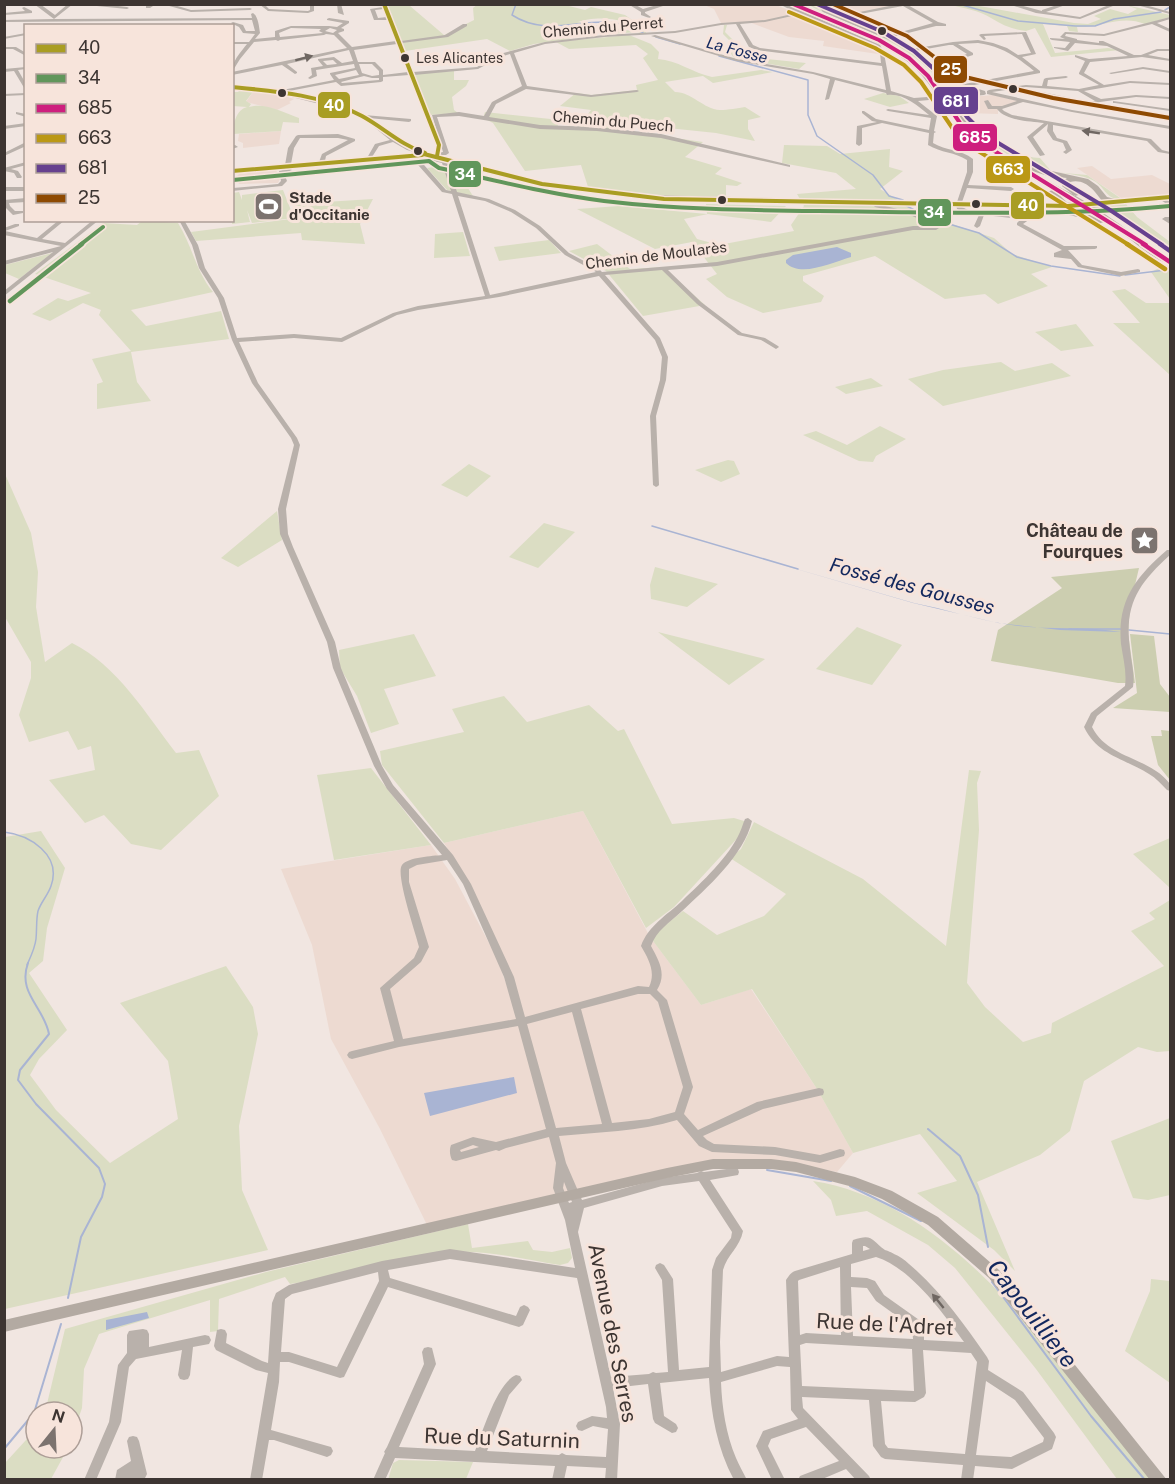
<svg xmlns="http://www.w3.org/2000/svg" width="1175" height="1484" viewBox="0 0 1175 1484" font-family="'Public Sans',sans-serif">
  <rect width="100%" height="100%" fill="#f1e6e1"/>
  <!-- built -->
  <path fill="#eddad1" d="M 704,5 L 776,5 L 862,39 L 876,47 L 878,54 L 823,46 L 824,41 L 789,37 L 749,22 L 721,23 L 714,9 Z
    M 823,5 L 907,5 L 843,15 Z
    M 255,89 L 265,90 L 294,99 L 289,102 L 291,103 L 277,110 L 246,102 Z
    M 993,95 L 1018,101 L 998,108 L 998,114 L 967,113 L 957,98 Z
    M 281,131 L 279,144 L 243,148 L 243,143 L 238,141 L 239,134 Z
    M 1092,166 L 1111,179 L 1152,175 L 1170,184 L 1170,195 L 1124,200 L 1077,168 Z
    M 276,170 L 280,179 L 278,183 L 239,184 L 236,177 L 239,174 Z
    M 583,811 L 650,937 L 701,1005 L 751,989 L 817,1089 L 853,1153 L 837,1172 L 774,1160 L 716,1161 L 427,1225 L 380,1129 L 331,1039 L 312,945 L 281,869 L 431,845 L 455,879 L 497,958 L 545,1093 L 511,975 L 470,884 L 444,843 Z"/>
  <!-- green -->
  <path fill="#dbddc3" d="M 478,4 L 565,5 L 585,10 L 591,7 L 625,15 L 645,29 L 646,33 L 639,33 C 630,17 594,16 578,22 L 638,32 L 609,34 L 581,25 L 540,31 L 571,39 L 534,44 L 510,51 L 487,39 L 405,51 L 387,5 L 416,5 L 410,6 L 444,35 L 474,20 L 473,8 Z
    M 809,5 L 816,5 L 818,9 L 898,43 L 951,82 L 981,93 L 950,95 C 917,45 869,32 816,9 Z
    M 949,5 L 974,5 L 1074,23 L 1088,24 L 1101,19 L 1094,16 L 1110,9 L 1128,14 L 1137,9 L 1126,5 L 1170,15 L 1170,17 L 1145,24 C 1121,14 1102,28 1077,27 L 1078,32 L 1069,31 L 1067,26 L 1043,24 L 1055,53 L 1108,48 L 1120,50 L 1051,57 L 1035,28 L 1026,31 C 1014,30 1002,25 991,18 C 980,11 962,7 949,5 Z
    M 724,25 L 727,25 L 725,32 L 733,40 L 733,50 L 737,56 L 806,63 L 799,69 L 734,58 L 729,51 L 730,41 L 723,34 Z
    M 629,35 L 651,44 L 659,52 L 658,59 C 677,60 693,73 712,77 L 761,70 L 773,72 L 713,83 L 703,76 L 665,82 L 675,92 C 692,92 703,109 720,110 C 728,110 738,108 745,107 L 761,117 L 748,120 L 748,129 L 755,141 L 716,133 L 668,128 L 669,121 L 625,121 L 620,130 L 703,142 L 685,157 L 722,168 L 715,174 L 742,183 L 737,186 L 726,185 L 726,199 L 681,198 L 589,190 L 581,165 L 525,171 L 493,123 L 483,118 L 485,112 L 560,120 L 557,128 L 577,129 L 591,110 L 560,106 L 576,93 L 592,95 L 637,90 L 636,85 L 658,80 L 643,58 L 648,54 L 636,45 L 569,49 L 556,42 Z
    M 454,71 L 454,80 L 469,80 L 466,86 L 452,97 L 454,110 L 458,113 L 430,115 L 414,74 Z
    M 242,88 L 255,89 L 246,101 L 251,104 L 249,107 C 265,102 284,113 299,118 L 299,123 L 283,122 L 281,131 L 233,134 C 233,124 236,110 247,107 L 233,106 L 233,92 L 238,92 Z
    M 883,93 L 899,96 L 909,103 L 890,107 L 864,99 Z
    M 977,96 L 957,98 C 975,124 1004,157 1040,158 L 1052,172 L 1087,175 L 1123,200 C 1103,199 1106,185 1090,179 C 1073,172 1053,174 1035,168 C 1000,156 971,126 951,97 Z
    M 784,145 L 827,146 L 840,154 L 890,149 L 889,167 L 903,171 L 880,189 L 919,213 L 994,238 L 1012,254 L 1052,267 L 1031,274 L 1048,286 L 998,304 L 985,294 L 945,299 L 875,256 L 803,276 L 803,281 L 824,296 L 821,302 L 763,313 L 727,297 L 706,279 L 717,274 L 692,242 L 655,249 L 577,209 L 619,206 L 707,214 L 706,204 L 786,206 L 771,222 L 708,214 L 684,219 L 697,239 L 719,245 L 794,231 L 791,225 L 804,206 L 797,194 L 856,189 L 836,173 L 782,163 Z
    M 449,165 L 455,168 L 473,196 L 447,190 L 427,168 Z
    M 283,190 L 294,218 L 252,223 L 247,210 L 250,222 L 232,224 L 233,193 L 239,192 L 242,200 L 242,195 Z
    M 373,199 L 360,224 L 365,244 L 302,240 L 301,233 L 196,241 L 191,232 L 298,218 L 293,204 Z
    M 1126,204 L 1137,217 L 1170,242 L 1170,254 L 1102,206 Z
    M 151,221 L 178,223 C 192,245 196,272 213,292 L 131,310 L 146,326 L 221,311 L 229,339 L 131,352 L 137,382 L 151,401 L 97,409 L 97,384 L 103,382 L 92,359 L 131,351 L 99,315 L 101,310 L 83,303 L 50,321 L 32,314 L 58,298 L 68,301 L 91,293 L 35,274 L 103,223 L 137,225 L 142,221 Z
    M 463,232 L 470,256 L 434,258 L 435,234 Z
    M 549,240 L 561,253 L 499,261 L 494,247 Z
    M 597,244 L 630,269 L 663,267 L 705,305 L 643,316 L 606,271 L 569,251 Z
    M 52,253 L 19,279 L 5,273 L 5,265 Z
    M 1165,265 L 1170,268 L 1170,299 L 1151,272 Z
    M 1125,289 L 1146,303 L 1170,303 L 1170,375 L 1113,323 L 1140,323 L 1112,291 Z
    M 1076,324 L 1094,346 L 1061,351 L 1035,332 Z
    M 1001,362 L 1015,371 L 1052,363 L 1071,376 L 943,406 L 908,379 L 943,370 Z
    M 871,378 L 883,386 L 846,394 L 835,387 Z
    M 880,426 L 906,439 L 876,456 L 873,462 L 859,461 L 803,435 L 816,431 L 847,445 Z
    M 728,460 L 734,461 L 740,474 L 721,482 L 695,470 Z
    M 469,464 L 491,476 L 467,497 L 441,485 Z
    M 5,474 L 31,533 L 38,572 L 36,607 L 45,662 L 72,643 C 117,665 146,714 176,753 L 199,750 L 219,796 L 161,850 L 131,844 L 104,815 L 85,823 L 49,780 L 95,770 L 91,746 L 78,750 L 68,731 L 29,742 L 19,715 L 31,678 L 31,662 L 5,617 Z
    M 277,511 L 282,540 L 238,567 L 221,558 Z
    M 544,523 L 575,532 L 538,568 L 509,557 Z
    M 655,567 L 718,584 L 687,607 L 651,599 L 650,585 Z
    M 857,627 L 902,645 L 872,685 L 816,669 Z
    M 658,632 L 765,659 L 729,685 Z
    M 414,634 L 436,676 L 384,689 L 399,724 L 371,733 L 357,696 L 340,668 L 339,650 Z
    M 504,696 L 527,722 L 589,705 L 618,731 L 624,729 L 672,824 L 734,818 L 744,821 L 744,831 L 674,907 L 646,928 L 583,811 L 444,843 L 382,765 L 380,751 L 464,732 L 452,709 Z
    M 371,768 L 431,845 L 334,860 L 317,775 Z
    M 969,770 L 981,771 L 977,783 L 979,830 L 967,983 L 985,1007 L 1023,1042 L 1051,1033 L 1052,1023 L 1164,966 L 1131,931 L 1155,919 L 1149,913 L 1170,900 L 1170,1051 L 1157,1052 L 1138,1047 L 1084,1081 L 1070,1131 L 1040,1155 L 977,1182 L 1015,1271 L 994,1250 L 917,1193 L 957,1181 L 920,1134 L 853,1153 L 817,1089 L 752,989 L 701,1005 L 650,937 L 683,911 L 717,935 L 764,916 L 786,894 L 730,858 L 741,849 L 754,822 L 863,879 L 946,946 Z
    M 41,831 L 65,868 L 47,928 L 43,961 L 29,973 L 67,1030 L 39,1059 L 30,1075 L 56,1110 L 110,1163 L 178,1119 L 168,1061 L 120,1003 L 226,966 L 253,1007 L 258,1034 L 239,1126 L 242,1190 L 268,1250 L 5,1309 L 5,837 Z
    M 1170,838 L 1170,888 L 1133,854 Z
    M 1170,1118 L 1170,1195 L 1148,1200 L 1133,1198 L 1111,1141 Z
    M 813,1181 C 960,1204 1064,1370 1150,1479 L 1117,1479 L 1036,1369 L 955,1268 L 928,1245 L 867,1211 L 836,1216 L 831,1200 Z
    M 468,1224 L 472,1248 L 528,1241 L 533,1250 L 552,1252 L 570,1248 L 572,1258 L 568,1263 L 560,1265 C 522,1259 480,1248 440,1253 C 390,1259 341,1277 290,1284 L 285,1277 L 219,1299 L 218,1331 L 210,1332 L 210,1300 L 99,1334 L 84,1369 L 82,1408 L 72,1437 L 72,1412 L 45,1412 L 65,1329 L 266,1272 Z
    M 1151,1279 L 1170,1281 L 1170,1383 L 1125,1351 L 1150,1291 Z
    M 36,1429 L 36,1448 L 68,1448 L 51,1479 L 5,1479 L 5,1463 Z
    M 399,1460 L 473,1462 L 466,1479 L 388,1480 L 393,1463 Z"/>
  <!-- forest -->
  <path fill="#ccceb0" d="M 1139,568 L 1130,606 L 1128,633 L 1135,683 L 1118,683 L 991,661 L 998,630 L 1062,588 L 1051,577 Z
    M 1130,634 L 1154,636 L 1160,684 L 1170,697 L 1170,712 L 1113,708 L 1137,693 Z
    M 1161,730 L 1170,731 L 1170,780 L 1158,765 L 1151,736 L 1162,736 Z"/>
  <!-- water -->
  <path fill="#a9b4d3" d="M 837,247 L 851,253 L 851,257 C 833,262 801,278 786,263 L 786,260 L 793,255 Z
    M 652,527 L 914,603 C 945,609 975,619 1005,624 C 1044,631 1083,625 1121,632 L 1060,630 L 998,623 L 913,603 Z
    M 514,1077 L 517,1093 L 430,1116 L 424,1093 Z
    M 147,1312 L 149,1318 L 106,1330 L 106,1320 Z"/>
  <g fill="none" stroke-linecap="round" stroke-linejoin="round">
    <!-- stream-far1 -->
    <path stroke="#a9b4d3" stroke-width="1.5" d="M 516,4 L 512,15 C 555,43 599,5 643,33
      M 959,4 L 1018,21 L 1075,26 L 1095,26 L 1114,19 L 1161,12
      M 1165,10 L 1170,7
      M 656,37 L 680,44
      M 719,56 L 808,80 L 808,115 L 817,136 L 873,175 L 889,196 L 903,200
      M 905,205 L 929,218 L 979,233 L 1017,257 L 1051,266 L 1120,276
      M 1125,275 L 1166,270
      M 652,526 L 798,569
      M 1069,629 L 1121,629
      M 1129,630 L 1170,634
      M 4,832 C 30,835 62,855 51,886 C 48,895 41,902 38,911 C 36,920 37,929 36,939 C 35,948 31,956 27,965"/>
    <!-- stream -->
    <path stroke="#a9b4d3" stroke-width="2" d="M 28,963 C 17,993 44,1007 49,1034 L 20,1070 L 18,1080 L 36,1104 L 99,1168 L 105,1184 L 102,1197 L 81,1237 L 68,1298
      M 928,1129 L 960,1156 L 978,1195 L 988,1247
      M 767,1170 L 831,1181
      M 850,1186 L 921,1221
      M 992,1282 L 1091,1416 L 1145,1480
      M 4,1449 L 34,1413 L 61,1324"/>
    <!-- minor -->
    <path fill="#b9b1ab" fill-rule="evenodd" d="M 34,4 L 40,4 L 55,15 L 68,4 L 73,4 L 54,19 L 252,18 L 251,14 L 253,13 C 258,16 259,26 260,33 L 255,39 L 275,37 L 275,31 L 291,26 L 329,26 L 337,27 L 343,23 L 327,20 L 327,19 L 329,18 L 349,21 L 349,23 L 341,28 L 344,29 L 344,31 L 338,33 L 352,47 L 396,41 L 388,20 L 374,20 L 370,9 L 383,7 L 382,4 L 386,4 L 401,41 L 445,35 L 463,24 L 467,24 L 467,26 L 448,37 L 402,43 L 413,72 L 477,67 L 496,55 L 545,42 L 604,35 L 675,31 L 721,23 L 765,20 L 797,13 L 779,4 L 786,4 L 880,45 L 884,53 L 891,91 L 914,98 L 981,93 L 949,82 L 901,45 L 823,12 L 816,4 L 821,4 L 827,10 L 840,16 L 899,4 L 906,4 L 938,22 L 946,24 L 946,26 L 936,26 L 892,37 L 905,43 L 912,49 L 953,42 L 978,40 L 993,43 L 1007,48 L 1018,55 L 1031,53 L 1022,34 L 984,36 L 986,39 L 984,40 L 979,35 L 981,34 L 1026,32 L 1036,54 L 1022,57 L 1040,71 L 1040,73 L 969,86 L 985,91 L 986,94 L 984,95 L 918,101 L 937,116 L 934,131 L 936,132 L 934,133 L 933,143 C 946,151 961,149 973,159 L 973,172 L 968,185 L 1011,187 L 1014,189 L 1011,191 L 967,188 L 962,202 L 1066,204 L 1069,206 L 1066,208 L 962,205 L 962,207 L 968,210 L 1026,217 L 1038,212 L 1055,211 L 1079,214 L 1079,216 L 1077,217 C 1059,212 1038,212 1023,224 L 1064,246 L 1097,246 L 1097,248 L 1095,249 L 1068,250 L 1082,265 L 1121,272 L 1138,269 L 1140,270 L 1140,272 L 1121,276 L 1078,267 L 1071,259 L 1054,257 L 1054,253 L 1062,250 L 1017,225 L 1017,223 L 1021,219 L 984,215 L 980,226 L 977,228 L 974,226 L 979,215 L 965,213 L 957,209 L 956,205 L 645,199 L 542,186 L 448,164 L 457,192 L 489,199 L 515,210 L 540,226 L 569,253 L 599,269 L 602,272 L 717,262 L 913,226 L 935,226 L 910,215 L 875,207 L 874,206 L 877,204 L 914,213 L 942,226 L 936,230 L 913,230 L 717,266 L 668,270 L 701,302 L 742,333 L 765,338 L 778,346 L 779,347 L 776,349 L 761,340 L 738,335 L 697,304 L 662,270 L 605,275 L 660,338 L 668,357 L 666,380 L 656,416 L 659,485 L 658,486 L 656,487 L 653,485 L 650,416 L 660,380 L 662,357 L 655,340 L 599,276 L 499,297 L 418,310 L 397,315 L 342,342 L 294,338 L 239,342 L 258,383 L 297,438 L 300,445 L 286,509 L 288,534 L 293,547 L 335,642 L 341,668 L 382,766 L 393,785 L 453,855 L 471,884 L 514,977 L 525,1017 L 638,986 L 649,987 C 656,972 649,960 641,946 C 648,926 667,915 682,901 C 702,882 729,857 740,832 C 742,828 743,823 745,819 L 748,818 L 752,821 C 744,855 707,888 681,912 C 670,922 656,931 651,946 C 659,961 667,974 657,990 L 667,1000 L 693,1087 L 684,1114 L 698,1130 L 757,1102 L 819,1088 L 823,1089 L 824,1092 L 823,1095 L 763,1109 L 703,1136 L 707,1140 L 714,1144 L 775,1147 L 820,1155 L 840,1149 L 844,1150 L 845,1153 L 844,1156 L 820,1163 L 775,1155 L 712,1152 L 699,1146 L 677,1120 C 638,1132 598,1132 559,1136 L 566,1163 L 582,1200 L 662,1178 L 697,1173 L 701,1171 L 704,1172 L 734,1168 L 738,1169 L 739,1172 L 738,1175 L 710,1180 L 743,1231 C 740,1247 727,1255 723,1270 L 720,1342 L 721,1372 L 777,1356 L 789,1357 L 786,1280 C 789,1276 790,1273 795,1271 L 852,1254 L 852,1243 L 853,1240 C 873,1233 871,1240 885,1250 C 886,1250 893,1253 894,1254 C 899,1256 905,1260 909,1264 C 940,1290 964,1324 987,1357 L 989,1361 L 988,1370 L 1023,1392 L 1054,1433 L 1056,1437 L 1052,1449 L 1012,1469 L 975,1466 L 973,1480 L 961,1480 L 963,1465 L 885,1459 L 881,1457 L 873,1446 L 869,1400 L 802,1397 L 803,1408 L 869,1476 L 871,1480 L 856,1480 L 846,1469 L 820,1480 L 798,1480 L 800,1476 L 839,1461 L 806,1427 L 771,1439 L 768,1446 L 785,1480 L 772,1480 L 756,1446 L 763,1431 L 798,1419 L 791,1410 L 790,1367 L 777,1366 L 721,1382 C 722,1408 726,1434 736,1458 C 739,1465 743,1472 747,1480 L 734,1480 C 717,1448 711,1414 709,1378 L 660,1383 L 664,1416 L 676,1424 L 678,1428 L 676,1432 L 672,1433 L 655,1423 L 653,1419 L 648,1384 L 613,1388 L 620,1424 L 617,1480 L 605,1480 L 606,1468 L 567,1466 L 564,1480 L 552,1480 L 555,1466 L 395,1458 L 385,1480 L 373,1480 L 385,1453 L 384,1452 L 387,1447 L 424,1364 L 422,1352 L 424,1348 L 428,1347 L 432,1348 L 436,1364 L 399,1447 L 475,1451 C 483,1431 497,1383 516,1375 L 520,1376 L 522,1380 L 509,1395 L 487,1451 L 559,1455 L 562,1453 L 566,1455 L 606,1457 L 608,1429 L 593,1426 L 582,1431 L 578,1430 L 576,1426 L 578,1422 L 592,1416 L 607,1418 L 606,1407 L 577,1278 L 450,1259 L 388,1270 L 390,1278 L 516,1316 L 520,1307 L 524,1305 L 528,1307 L 530,1310 L 523,1325 L 519,1327 L 388,1287 L 344,1377 L 340,1378 L 289,1362 L 280,1362 L 279,1382 L 271,1430 L 331,1447 L 333,1451 L 331,1455 L 327,1457 L 274,1440 L 269,1440 L 262,1480 L 250,1480 L 268,1373 L 256,1370 L 216,1350 L 214,1346 L 217,1330 L 221,1329 L 225,1330 L 227,1334 L 226,1343 L 262,1361 L 268,1363 L 272,1303 L 276,1293 L 289,1285 L 382,1261 L 450,1249 L 575,1268 L 565,1220 L 553,1188 L 556,1163 L 549,1137 L 506,1148 L 499,1151 L 496,1150 L 456,1161 L 452,1160 C 450,1156 449,1150 451,1145 L 473,1137 L 496,1142 L 546,1129 L 518,1026 L 399,1047 L 352,1059 L 349,1058 L 347,1055 L 349,1052 L 352,1051 L 394,1041 L 380,988 L 414,958 L 419,947 C 416,934 395,874 402,865 C 408,857 433,856 442,855 L 387,789 L 374,766 L 333,668 L 327,642 L 280,534 L 278,509 L 294,445 L 291,438 L 252,383 L 232,340 L 218,298 L 199,268 L 192,245 L 179,220 L 184,220 L 198,245 L 205,268 L 224,298 L 237,338 L 294,334 L 341,338 L 393,313 L 418,306 L 485,296 L 452,194 L 442,192 L 411,157 L 232,173 L 232,169 L 285,165 L 288,148 L 296,136 L 298,135 L 338,134 L 355,139 L 355,141 L 326,156 L 325,161 L 367,158 L 375,144 L 390,140 L 368,122 L 351,112 L 264,90 L 232,88 L 232,86 L 264,88 L 277,91 L 334,80 L 330,74 L 330,73 L 355,68 L 354,64 L 316,70 L 317,76 L 310,79 L 308,78 L 312,75 L 311,68 L 323,66 L 318,60 L 318,59 L 334,57 L 342,63 L 353,61 L 349,50 L 287,64 L 297,72 L 297,73 L 295,74 L 282,65 L 232,75 L 232,72 L 347,48 L 334,35 L 326,34 L 324,35 L 280,40 L 278,41 L 276,40 L 254,42 L 240,59 L 232,72 C 232,61 240,53 247,44 L 232,44 L 232,42 L 249,42 L 255,34 L 243,33 L 239,27 L 231,23 L 233,22 L 243,25 L 246,31 L 255,31 L 252,20 L 4,22 L 4,20 L 54,19 ZM 903,6 L 933,23 L 887,36 L 844,17 ZM 384,9 L 387,17 L 378,18 L 375,10 ZM 801,14 L 876,47 L 880,53 L 881,63 L 760,48 L 753,45 L 740,24 L 765,22 ZM 736,24 L 749,47 L 757,50 L 882,66 L 886,90 L 813,72 L 737,59 L 655,35 L 651,36 L 736,61 L 813,74 L 830,79 L 825,100 L 829,99 L 835,80 L 886,93 L 887,95 C 903,93 917,105 929,115 L 888,109 L 886,110 L 888,111 L 931,118 L 929,130 L 876,119 L 864,111 L 862,111 L 862,113 L 872,121 L 877,122 L 857,126 L 856,144 L 859,146 L 862,144 L 862,128 L 882,123 L 929,133 L 928,145 C 941,153 955,152 967,160 L 967,172 L 957,202 L 645,195 L 542,182 L 447,161 L 444,158 L 442,160 L 415,153 L 372,157 L 379,146 L 393,142 L 407,150 L 418,153 L 421,151 L 402,144 L 369,118 L 409,122 L 411,121 L 411,119 L 364,115 L 355,110 L 284,92 L 336,82 L 341,86 L 381,82 L 383,81 L 383,77 L 409,75 L 429,127 L 432,129 L 435,127 L 414,75 L 478,69 L 500,57 L 510,54 L 522,86 L 492,102 L 484,116 L 459,112 L 432,115 L 443,152 L 436,153 L 436,155 L 446,155 L 449,153 L 437,117 L 459,116 L 540,129 L 597,131 L 661,138 L 790,167 L 790,165 L 661,134 L 597,127 L 540,125 L 489,117 L 496,104 L 526,89 L 591,97 L 637,92 L 639,91 L 637,90 L 591,95 L 527,86 L 514,53 L 545,44 L 604,37 L 675,33 L 721,25 ZM 291,28 L 321,29 L 319,31 L 323,33 L 280,37 L 279,33 ZM 330,28 L 337,30 L 333,33 L 325,31 ZM 978,43 C 1001,46 1017,57 1034,71 L 964,84 L 953,80 L 936,67 L 973,55 L 973,53 L 958,44 ZM 397,44 L 408,72 L 383,75 L 383,70 L 375,62 L 358,62 L 354,50 ZM 949,45 L 953,45 L 967,54 L 933,65 L 915,51 ZM 333,60 L 337,64 L 327,65 L 323,61 ZM 359,64 L 372,64 L 379,71 L 379,75 L 372,76 L 362,73 ZM 356,70 L 359,75 L 339,79 L 335,75 ZM 364,76 L 372,78 L 379,78 L 379,80 L 342,83 L 341,82 ZM 300,138 L 338,138 L 348,140 L 322,154 L 319,162 L 291,164 L 294,148 ZM 417,157 L 442,163 L 451,191 L 446,190 ZM 458,196 L 485,201 L 511,212 L 536,228 L 565,255 L 596,272 L 490,295 ZM 447,860 L 463,884 L 504,977 L 516,1019 L 403,1039 L 390,989 L 421,962 L 429,947 L 409,882 L 409,869 L 417,865 ZM 638,994 L 650,994 L 658,1002 L 683,1087 L 675,1112 L 649,1119 L 612,1123 L 581,1009 ZM 572,1012 L 602,1124 L 556,1128 L 527,1024 ZM 473,1145 L 479,1147 L 461,1152 L 460,1150 ZM 699,1181 L 732,1232 L 731,1238 L 716,1258 L 712,1270 L 709,1367 L 679,1370 L 673,1279 L 664,1265 L 660,1263 L 656,1265 L 655,1268 L 662,1280 L 668,1372 L 656,1373 L 653,1372 L 649,1374 L 611,1377 L 578,1232 L 584,1208 L 662,1186 ZM 564,1182 L 572,1202 L 569,1203 L 563,1188 ZM 863,1246 L 865,1246 L 870,1249 L 863,1251 ZM 876,1257 C 911,1268 943,1313 964,1342 L 924,1340 L 924,1325 L 922,1322 L 884,1295 L 875,1281 L 867,1278 L 851,1277 L 851,1264 ZM 840,1267 L 841,1335 L 806,1333 L 800,1335 L 798,1281 L 799,1280 ZM 378,1272 L 379,1281 L 337,1367 L 289,1352 L 281,1352 L 285,1299 L 292,1294 ZM 851,1287 L 867,1288 L 876,1301 L 912,1327 L 913,1339 L 853,1336 ZM 806,1343 L 912,1349 L 914,1391 L 802,1386 L 800,1345 ZM 923,1350 L 971,1353 L 977,1362 L 965,1454 L 888,1448 L 885,1444 L 881,1401 L 915,1402 L 924,1397 L 926,1393 ZM 986,1381 L 1015,1400 L 1044,1438 L 1043,1442 L 1011,1457 L 976,1455 Z
      M 77,4 L 101,4 L 127,7 L 129,8 L 127,9 Z
      M 150,4 L 156,4 L 150,8 L 146,8 L 146,6 Z
      M 162,4 L 171,4 L 191,10 L 250,8 L 252,9 L 250,10 L 191,12 Z
      M 259,4 L 264,4 L 269,9 L 308,11 L 310,10 L 310,4 L 314,4 L 314,11 L 308,13 L 268,11 Z
      M 337,4 L 341,4 L 344,15 L 338,13 Z
      M 628,4 L 634,4 L 643,9 L 660,4 L 669,4 L 645,12 L 645,13 L 651,17 L 649,18 L 641,15 L 641,12 Z
      M 1008,4 L 1016,4 L 1042,11 L 1042,10 L 1060,4 L 1068,4 L 1046,12 L 1080,17 L 1111,4 L 1118,4 L 1080,19 L 1036,13 Z
      M 1133,4 L 1142,4 L 1170,12 L 1170,14 Z
      M 24,7 L 32,11 L 32,13 L 4,15 L 4,13 L 25,11 L 22,8 Z
      M 1170,17 L 1170,19 L 1157,23 L 1170,29 L 1170,32 L 1152,24 L 1104,36 L 1066,34 L 1065,36 L 1077,39 L 1077,40 L 1099,43 L 1099,41 L 1103,41 L 1134,55 L 1141,55 L 1157,49 L 1170,49 L 1170,51 L 1158,51 L 1148,55 L 1170,59 L 1170,61 L 1142,57 L 1090,62 L 1084,73 L 1104,85 L 1130,81 L 1170,83 L 1170,85 L 1130,83 L 1084,91 L 1101,99 L 1136,95 L 1170,97 L 1170,99 L 1136,97 L 1100,102 L 1090,105 L 1040,93 L 1042,92 L 1090,102 L 1095,101 L 1078,91 L 1026,87 L 992,92 L 1072,110 L 1170,126 L 1170,129 L 1072,112 L 1023,102 L 1002,109 L 1004,111 L 1012,115 L 1151,139 L 1162,150 L 1170,152 L 1170,154 L 1158,152 L 1147,141 L 1053,125 L 1053,131 L 1057,138 L 1067,141 L 1072,150 L 1066,154 L 1063,152 L 1066,150 L 1063,143 L 1053,140 L 1047,131 L 1048,124 L 1033,137 L 1045,155 L 1040,156 L 1027,137 L 1044,123 C 1030,121 1006,121 997,109 L 988,109 L 984,101 L 988,100 L 992,106 L 1002,106 L 1017,101 L 987,94 L 987,91 L 989,90 L 1026,85 L 1042,86 L 1044,79 L 1046,78 L 1066,76 L 1068,77 L 1066,78 L 1048,80 L 1047,86 L 1079,89 L 1099,85 L 1079,74 L 1079,73 L 1085,61 L 1075,57 L 1075,55 L 1089,59 L 1128,56 L 1107,46 L 1075,43 L 1068,51 L 1054,48 L 1054,47 L 1065,48 L 1070,42 L 1052,40 L 1050,39 L 1050,38 L 1065,39 L 1060,37 L 1065,32 L 1104,34 Z
      M 26,33 L 26,35 L 4,39 L 4,37 Z
      M 4,47 L 16,47 L 26,53 L 26,56 L 13,49 L 4,49 Z
      M 26,67 L 26,69 L 18,70 L 26,84 L 26,91 L 14,71 L 4,72 L 4,69 Z
      M 1143,67 L 1170,71 L 1170,73 L 1143,69 L 1111,74 L 1109,73 Z
      M 26,93 L 26,95 L 4,96 L 4,94 Z
      M 1113,101 L 1170,109 L 1170,111 L 1115,103 L 1113,103 Z
      M 16,112 L 26,114 L 26,117 L 16,114 Z
      M 26,123 L 26,126 L 4,129 L 4,126 Z
      M 24,143 L 26,143 L 26,146 L 4,156 L 4,153 Z
      M 235,145 L 238,147 L 232,149 L 232,146 Z
      M 26,162 L 26,165 L 11,169 L 18,171 L 22,177 L 21,178 L 17,178 L 14,173 L 4,171 L 4,168 Z
      M 289,168 L 292,170 L 284,173 L 287,181 L 282,186 L 232,191 L 233,188 L 278,184 L 281,181 L 279,171 Z
      M 4,187 L 26,187 L 26,191 L 4,191 Z
      M 1161,196 L 1170,202 L 1170,206 L 1159,199 L 1158,198 Z
      M 26,198 L 26,202 L 9,203 L 10,206 L 15,211 L 23,211 L 23,213 L 13,215 L 4,206 L 4,200 Z
      M 1165,217 L 1170,217 L 1170,224 L 1162,219 Z
      M 59,220 L 65,220 L 42,239 L 65,243 L 93,220 L 99,220 L 4,296 L 4,291 L 53,252 L 4,265 L 4,261 L 61,246 L 4,235 L 4,228 L 15,224 L 19,224 L 19,226 L 5,231 L 37,238 Z
      M 1167,550 L 1170,550 L 1170,555 C 1138,584 1124,605 1130,649 C 1131,662 1135,674 1133,687 L 1097,716 L 1092,727 C 1105,753 1134,756 1156,771 C 1161,774 1166,779 1170,784 L 1170,791 L 1167,790 C 1161,784 1156,778 1149,774 C 1124,758 1098,756 1084,727 L 1091,713 L 1125,686 C 1127,672 1123,658 1121,644 C 1117,600 1136,577 1167,550 Z
      M 143,1329 L 147,1330 L 149,1334 L 149,1347 L 205,1335 L 209,1336 L 211,1340 L 209,1344 L 193,1347 L 190,1375 L 188,1379 L 184,1380 L 180,1379 L 178,1375 L 182,1350 L 136,1359 L 129,1367 L 121,1422 L 96,1480 L 84,1480 L 109,1422 L 118,1365 L 127,1353 L 127,1335 L 129,1331 Z
      M 133,1436 L 137,1437 L 139,1441 L 147,1474 L 145,1478 L 142,1480 L 115,1480 L 117,1470 L 131,1461 L 127,1441 L 129,1437 Z"/>
    <!-- major -->
    <path fill="#b3aaa2" fill-rule="evenodd" d="M 1170,195 L 1170,199 L 1099,206 L 1096,204 L 1099,202 Z
      M 713,1159 L 771,1159 L 796,1162 L 855,1177 L 892,1191 L 938,1217 L 999,1270 L 1167,1480 L 1150,1480 L 989,1278 L 928,1225 L 882,1199 L 853,1187 L 796,1172 L 771,1169 L 713,1169 L 667,1178 L 4,1332 L 4,1320 L 667,1168 Z"/>
    <!-- highway -->
    <path fill="#b7aea6" fill-rule="evenodd" d="M 789,4 C 807,4 825,15 841,21 C 873,34 906,49 930,76 C 952,100 963,124 992,146 C 1023,170 1058,185 1091,205 C 1118,222 1143,242 1170,259 L 1170,264 C 1153,260 1135,242 1120,232 C 1099,217 1078,204 1056,192 L 1071,206 L 1104,222 L 1097,224 L 1065,210 L 1048,192 L 1052,190 C 1018,170 984,151 956,121 C 939,101 929,79 908,62 C 885,45 858,33 831,22 C 817,16 802,12 789,4 Z
      M 1029,166 L 1088,179 L 1098,186 L 1107,197 L 1127,202 L 1123,204 L 1111,202 L 1111,205 L 1105,205 C 1096,193 1087,178 1070,182 L 1070,185 L 1082,194 L 1075,196 L 1062,186 L 1062,181 L 1067,178 L 1048,176 L 1029,170 Z"/>
    <!-- major-bridge -->
    <path stroke="#b3aaa2" stroke-width="7" d="M 1068,206 L 1099,204"/>
    <!-- highway-bridge -->
    <path stroke="#b7aea6" stroke-width="8" d="M 941,95 L 943,98"/>
    <defs>
      <path id="bus-1" d="M 384,4 L 439,145 L 437,156
        M 232,87 C 274,91 324,95 362,116 C 384,128 401,145 425,153
        M 424,154 L 542,184 L 664,199 L 1068,206 L 1170,197
        M 232,171 L 422,155"/>
      <path id="bus-2-far1" d="M 233,180 L 429,161 L 439,168 C 494,180 548,194 604,201 C 696,212 791,210 885,212 C 980,213 1075,215 1170,206
        M 80,245 L 103,227"/>
      <path id="bus-2" d="M 10,301 L 82,244"/>
      <path id="bus-3-far1" d="M 793,4 L 879,40 L 909,58 L 928,76 L 960,123 L 980,142 L 1146,245"/>
      <path id="bus-3" d="M 1143,244 L 1170,262"/>
      <path id="bus-4-far1" d="M 789,12 L 875,48 L 904,65 L 921,82 L 953,129 L 975,149 L 1129,245"/>
      <path id="bus-4" d="M 1127,244 L 1165,269"/>
      <path id="bus-5-far1" d="M 817,4 L 883,32 L 914,51 L 935,70 L 967,117 L 985,135 L 1110,210 L 1162,245"/>
      <path id="bus-5" d="M 1160,244 L 1170,251"/>
      <path id="bus-6" d="M 833,4 L 907,36 L 954,72 L 965,77 L 1053,98 L 1170,118"/>
    </defs>
    <!-- bus-1 casing -->
    <use href="#bus-1" stroke="#f7e4db" stroke-width="7"/>
    <!-- bus-2-far1 casing -->
    <use href="#bus-2-far1" stroke="#f7e4db" stroke-width="7"/>
    <!-- bus-2 casing -->
    <use href="#bus-2" stroke="#f7e4db" stroke-width="8"/>
    <!-- bus-3-far1 casing -->
    <use href="#bus-3-far1" stroke="#f7e4db" stroke-width="7"/>
    <!-- bus-3 casing -->
    <use href="#bus-3" stroke="#f7e4db" stroke-width="8"/>
    <!-- bus-4-far1 casing -->
    <use href="#bus-4-far1" stroke="#f7e4db" stroke-width="7"/>
    <!-- bus-4 casing -->
    <use href="#bus-4" stroke="#f7e4db" stroke-width="8"/>
    <!-- bus-5-far1 casing -->
    <use href="#bus-5-far1" stroke="#f7e4db" stroke-width="7"/>
    <!-- bus-5 casing -->
    <use href="#bus-5" stroke="#f7e4db" stroke-width="8"/>
    <!-- bus-6 casing -->
    <use href="#bus-6" stroke="#f7e4db" stroke-width="7"/>
    <!-- bus-1 -->
    <use href="#bus-1" stroke="#a99d23" stroke-width="4"/>
    <!-- bus-2-far1 -->
    <use href="#bus-2-far1" stroke="#61965b" stroke-width="4"/>
    <!-- bus-2 -->
    <use href="#bus-2" stroke="#61965b" stroke-width="4.5"/>
    <!-- bus-3-far1 -->
    <use href="#bus-3-far1" stroke="#ce1f7e" stroke-width="4"/>
    <!-- bus-3 -->
    <use href="#bus-3" stroke="#ce1f7e" stroke-width="4.5"/>
    <!-- bus-4-far1 -->
    <use href="#bus-4-far1" stroke="#bb9815" stroke-width="4"/>
    <!-- bus-4 -->
    <use href="#bus-4" stroke="#bb9815" stroke-width="4.5"/>
    <!-- bus-5-far1 -->
    <use href="#bus-5-far1" stroke="#66418f" stroke-width="4"/>
    <!-- bus-5 -->
    <use href="#bus-5" stroke="#66418f" stroke-width="4.5"/>
    <!-- bus-6 -->
    <use href="#bus-6" stroke="#8e4a02" stroke-width="4"/>
  </g>
  <!-- one-way arrows -->
  <defs><path id="oneway-solid" d="M-6-.8H1V-3.2L6.5 0L1 3.2V.8H-6Z" transform="scale(1.5)"/></defs>
  <g fill="#6f6762">
    <use href="#oneway-solid" transform="translate(304 58) rotate(-15)"/>
    <use href="#oneway-solid" transform="translate(1091 132) rotate(-171)"/>
    <use href="#oneway-solid" transform="translate(938 1301) rotate(-129)"/>
  </g>
  <!-- icons -->
  <defs>
    <symbol id="stadium-square" viewBox="-11 -11 22 22"><rect x="-9" y="-9" width="18" height="18" rx="4" fill="#7c736f" stroke="#f7e4db"/><path d="M0-5a6.5 5 0 1 0 0 10a6.5 5 0 1 0 0-10ZM-3.5-1.8h7v3.6h-7Z" fill="#fff"/></symbol>
    <symbol id="sight-square" viewBox="-11 -11 22 22"><rect x="-9" y="-9" width="18" height="18" rx="4" fill="#7c736f" stroke="#f7e4db"/><path d="M0-6L1.8-2.2L6-1.7L2.9 1.2L3.7 5.4L0 3.3L-3.7 5.4L-2.9 1.2L-6-1.7L-1.8-2.2Z" fill="#fff"/></symbol>
  </defs>
  <g fill-rule="evenodd">
    <use href="#stadium-square" x="252" y="190" width="33" height="33"/>
    <use href="#sight-square" x="1128" y="524" width="33" height="33"/>
  </g>
  <!-- markers -->
  <g fill="#3d3532" stroke="#f7e4db" stroke-width="2">
    <circle cx="882" cy="31" r="5"/>
    <circle cx="405" cy="58" r="5"/>
    <circle cx="1013" cy="89" r="5"/>
    <circle cx="282" cy="93" r="5"/>
    <circle cx="418" cy="151" r="5"/>
    <circle cx="722" cy="200" r="5"/>
    <circle cx="976" cy="204" r="5"/>
  </g>
  <g text-anchor="middle" dominant-baseline="central" stroke-width="6" stroke-linejoin="round" paint-order="stroke">
    <!-- far-bus labels -->
    <g font-size="14" fill="#3d3532" stroke="#f7e4db" text-anchor="start">
      <text x="416" y="58">Les Alicantes</text>
    </g>
    <!-- far-street labels -->
    <g font-size="15" fill="#3d3532" stroke="#f7e4db">
      <text transform="translate(603 27) rotate(-5)">Chemin du Perret</text>
      <text transform="translate(613 121) rotate(5)">Chemin du Puech</text>
      <text transform="translate(656 255) rotate(-7)">Chemin de Moularès</text>
    </g>
    <!-- far-poi labels -->
    <g font-size="15" font-weight="bold" fill="#3d3532" stroke="#f7e4db" text-anchor="start">
      <text x="289" y="197">Stade<tspan x="289" dy="17">d'Occitanie</tspan></text>
    </g>
    <!-- far-water labels -->
    <g font-size="16" font-style="italic" fill="#12275d" stroke="#f7e4db">
      <text transform="translate(737 50) rotate(15)">La Fosse</text>
    </g>
    <!-- poi labels -->
    <g font-size="18" font-weight="bold" fill="#3d3532" stroke="#f7e4db" text-anchor="end">
      <text x="1123" y="530">Château de<tspan x="1123" dy="21">Fourques</tspan></text>
    </g>
    <!-- water labels -->
    <g font-size="20" font-style="italic" fill="#12275d" stroke="#f7e4db">
      <text transform="translate(912 586) rotate(15)">Fossé des Gousses</text>
    </g>
    <!-- near-street labels -->
    <g font-size="21" fill="#3d3532" stroke="#f7e4db">
      <text transform="translate(885 1324) rotate(3)">Rue de l'Adret</text>
      <text transform="translate(613 1333) rotate(79)">Avenue des Serres</text>
      <text transform="translate(502 1438) rotate(2)">Rue du Saturnin</text>
    </g>
    <!-- near-water labels -->
    <g font-size="24" font-style="italic" fill="#12275d" stroke="#f7e4db">
      <text transform="translate(1033 1313) rotate(52)">Capouilliere</text>
    </g>
  </g>
  <g stroke="#f7e4db" stroke-width="2">
    <rect x="933" y="55" width="35" height="29" rx="6" fill="#8e4a02"/>
    <rect x="933" y="86" width="46" height="29" rx="6" fill="#66418f"/>
    <rect x="317" y="91" width="34" height="28" rx="6" fill="#a99d23"/>
    <rect x="952" y="123" width="46" height="29" rx="6" fill="#ce1f7e"/>
    <rect x="985" y="155" width="46" height="29" rx="6" fill="#bb9815"/>
    <rect x="448" y="160" width="34" height="28" rx="6" fill="#61965b"/>
    <rect x="1010" y="191" width="35" height="29" rx="6" fill="#a99d23"/>
    <rect x="917" y="198" width="35" height="29" rx="6" fill="#61965b"/>
  </g>
  <g font-size="16" text-anchor="middle" font-weight="bold" fill="#fff">
    <text x="951" y="75">25</text>
    <text x="956" y="107">681</text>
    <text x="334" y="111">40</text>
    <text x="975" y="143">685</text>
    <text x="1008" y="175">663</text>
    <text x="465" y="180">34</text>
    <text x="1028" y="211">40</text>
    <text x="934" y="218">34</text>
  </g>
  <!-- border -->
  <rect width="1175" height="1484" fill="none" stroke="#3d3532" stroke-width="12"/>
  <!-- legend -->
  <rect x="24" y="24" width="210" height="198" fill="#f7e4db" stroke="#ad9e97" stroke-width="1.5"/>
  <rect x="36" y="44" width="30" height="9" fill="#a99d23" stroke="#ad9e97" stroke-width="1.5"/>
  <text x="78" y="54" font-size="18" fill="#3d3532">40</text>
  <rect x="36" y="74" width="30" height="9" fill="#61965b" stroke="#ad9e97" stroke-width="1.5"/>
  <text x="78" y="84" font-size="18" fill="#3d3532">34</text>
  <rect x="36" y="104" width="30" height="9" fill="#ce1f7e" stroke="#ad9e97" stroke-width="1.5"/>
  <text x="78" y="114" font-size="18" fill="#3d3532">685</text>
  <rect x="36" y="134" width="30" height="9" fill="#bb9815" stroke="#ad9e97" stroke-width="1.5"/>
  <text x="78" y="144" font-size="18" fill="#3d3532">663</text>
  <rect x="36" y="164" width="30" height="9" fill="#66418f" stroke="#ad9e97" stroke-width="1.5"/>
  <text x="78" y="174" font-size="18" fill="#3d3532">681</text>
  <rect x="36" y="194" width="30" height="9" fill="#8e4a02" stroke="#ad9e97" stroke-width="1.5"/>
  <text x="78" y="204" font-size="18" fill="#3d3532">25</text>
  <!-- north arrow -->
  <g transform="translate(54 1430) rotate(18)"><circle r="28" fill="#f7e4db" stroke="#ad9e97" stroke-width="1.5"/>
  <path d="M0-4.5L10 22L0 15L-10 22Z" fill="#7c736f"/>
  <text y="-9" font-size="16" font-weight="bold" text-anchor="middle" fill="#3d3532">N</text>
  </g>
</svg>
